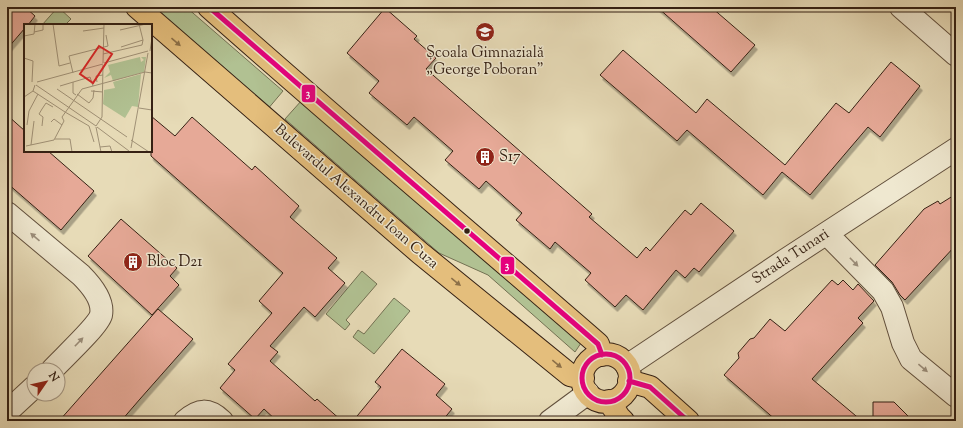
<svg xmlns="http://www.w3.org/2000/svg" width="963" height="428" viewBox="0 0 963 428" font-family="'Sorts Mill Goudy',serif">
  <defs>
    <filter id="shadow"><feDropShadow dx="2.5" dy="4.5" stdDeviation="0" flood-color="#0004"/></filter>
  </defs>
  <rect width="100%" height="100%" fill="#e7dbb7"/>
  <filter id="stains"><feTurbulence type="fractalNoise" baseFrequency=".005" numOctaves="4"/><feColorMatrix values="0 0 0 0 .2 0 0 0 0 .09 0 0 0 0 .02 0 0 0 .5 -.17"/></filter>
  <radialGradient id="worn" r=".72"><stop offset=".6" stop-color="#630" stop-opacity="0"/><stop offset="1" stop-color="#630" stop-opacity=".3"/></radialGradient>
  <!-- green -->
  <path fill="#b1c192" stroke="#737153" d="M 58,7 L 71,19 L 65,25 L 42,25 Z
    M 149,7 L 186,7 L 283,91 L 267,110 Z
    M 302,100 L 581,343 L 575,352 L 488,275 L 439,253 L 285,119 Z
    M 362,271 L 377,284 L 346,320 L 350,324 L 345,330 L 326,314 Z
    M 394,298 L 410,311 L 374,354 L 353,337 L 358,330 L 364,334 Z"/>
  <!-- building -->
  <path fill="#e6a997" stroke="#352114" filter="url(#shadow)" d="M 7,7 L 25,7 L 35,16 L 28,25 L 25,25 L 25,28 L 7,49 Z
    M 657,7 L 711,7 L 755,45 L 731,72 Z
    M 385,8 L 417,36 L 414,39 L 436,58 L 426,69 L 592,214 L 589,217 L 637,258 L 646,247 L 650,251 L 685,210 L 691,215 L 701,203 L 734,231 L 699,272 L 694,268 L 685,278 L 676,270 L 643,310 L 626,295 L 615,307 L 585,280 L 591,273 L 555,242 L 550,249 L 516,220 L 522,213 L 486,181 L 479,189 L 445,160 L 453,151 L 414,117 L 407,125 L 369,93 L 379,81 L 347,53 Z
    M 623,50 L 696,113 L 707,99 L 785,165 L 836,103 L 849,113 L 891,62 L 920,86 L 880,137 L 868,127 L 810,195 L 782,172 L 763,195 L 687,130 L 677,141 L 600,75 Z
    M 7,115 L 25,131 L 25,151 L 48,151 L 94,191 L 61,230 L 7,183 Z
    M 151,116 L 175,136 L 192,117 L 252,170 L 255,166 L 299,206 L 290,217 L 337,258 L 328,268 L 345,283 L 315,317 L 304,307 L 270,346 L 278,352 L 270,361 L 315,401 L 317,399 L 342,421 L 277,421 L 264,409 L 255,419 L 220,388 L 235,370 L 228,364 L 272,313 L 259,301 L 283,273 L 151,156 Z
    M 956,194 L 956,245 L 905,300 L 900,295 L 892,282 L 875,265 L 924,209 L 938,201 L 940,204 Z
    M 121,219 L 177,268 L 170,276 L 179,285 L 152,315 L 88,256 Z
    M 832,280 L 838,285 L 843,280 L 853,290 L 858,284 L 874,301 L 858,318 L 863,323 L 812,379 L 862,421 L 777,421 L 724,375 L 739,358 L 738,353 L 750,339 L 754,338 L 770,319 L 785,331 Z
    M 158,309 L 193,339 L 140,399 L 121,421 L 59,421 Z
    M 402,349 L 445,384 L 436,395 L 452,409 L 442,421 L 353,421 L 381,387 L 375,382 Z
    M 873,402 L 894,402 L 913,421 L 873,421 Z"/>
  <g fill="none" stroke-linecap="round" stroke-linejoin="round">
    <defs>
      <path id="minor" d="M 901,7 L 956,55
        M 7,213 L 81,275 C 91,285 104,300 101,315 C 98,326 61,360 52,370
        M 827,234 L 883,291 L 892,307 L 903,343 L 911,359 L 956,396
        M 627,366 L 784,261 L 956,149
        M 7,412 L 34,387
        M 185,421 C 199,409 208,408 222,421
        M 550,421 L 588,393"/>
      <path id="major" d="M 137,7 L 420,253 L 570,375 L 583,378
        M 209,7 C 337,121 468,231 598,344 L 602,355
        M582 378a24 24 0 1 1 48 0a24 24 0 1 1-48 0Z
        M 629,381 L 650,387 L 688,421
        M 609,401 L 619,417 L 623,421"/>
    </defs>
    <!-- minor casing -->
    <use href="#minor" stroke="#62503d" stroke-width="24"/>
    <!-- major casing -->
    <use href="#major" stroke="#352114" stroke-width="24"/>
    <!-- minor -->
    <use href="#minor" stroke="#efe8d0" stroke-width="22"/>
    <!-- major -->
    <use href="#major" stroke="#e4be7c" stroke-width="22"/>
    <defs>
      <path id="bus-1" d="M 209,7 L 598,344 L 602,355
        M582 378a24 24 0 1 1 48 0a24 24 0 1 1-48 0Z
        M 629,381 L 650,387 L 688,421"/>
    </defs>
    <!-- bus-1 casing -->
    <use href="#bus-1" stroke="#efe8d0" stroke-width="8"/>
    <!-- bus-1 -->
    <use href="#bus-1" stroke="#e5007d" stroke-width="5"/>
  </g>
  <!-- one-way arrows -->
  <defs><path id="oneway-solid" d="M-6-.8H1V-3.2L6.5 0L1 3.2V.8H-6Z"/></defs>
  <g fill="#8c7048">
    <use href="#oneway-solid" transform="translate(176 42) rotate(41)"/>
    <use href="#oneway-solid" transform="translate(456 282) rotate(39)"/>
    <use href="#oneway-solid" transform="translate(557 364) rotate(39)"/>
  </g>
  <g fill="#9b8e7b">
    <use href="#oneway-solid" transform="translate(35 237) rotate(-139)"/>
    <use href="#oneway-solid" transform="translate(854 262) rotate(46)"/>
    <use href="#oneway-solid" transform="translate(79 342) rotate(-46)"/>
    <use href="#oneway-solid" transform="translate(923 368) rotate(40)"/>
  </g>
  <!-- icons -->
  <defs>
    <symbol id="school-disc" viewBox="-11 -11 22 22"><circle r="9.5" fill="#8f2418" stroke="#efe8d0"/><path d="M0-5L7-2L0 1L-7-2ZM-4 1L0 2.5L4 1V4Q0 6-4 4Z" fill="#fff"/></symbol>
    <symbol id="building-disc" viewBox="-11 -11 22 22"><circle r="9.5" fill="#8f2418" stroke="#efe8d0"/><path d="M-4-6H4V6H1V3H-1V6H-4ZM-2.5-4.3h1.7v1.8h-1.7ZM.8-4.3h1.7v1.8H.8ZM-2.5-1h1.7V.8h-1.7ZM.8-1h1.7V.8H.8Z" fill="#fff"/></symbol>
  </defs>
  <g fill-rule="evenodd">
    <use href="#school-disc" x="474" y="21" width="22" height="22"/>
    <use href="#building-disc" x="474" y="146" width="22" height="22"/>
    <use href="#building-disc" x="122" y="251" width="22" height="22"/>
  </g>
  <!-- markers -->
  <circle fill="#352114" stroke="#efe8d0" stroke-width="1.5" cx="467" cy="231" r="3.5"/>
  <g text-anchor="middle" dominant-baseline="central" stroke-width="3" stroke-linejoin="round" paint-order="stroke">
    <!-- poi labels -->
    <g font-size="15" fill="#352114" stroke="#efe8d0" text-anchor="start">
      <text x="485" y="53" text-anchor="middle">Școala Gimnazială<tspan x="485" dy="17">„George Poboran”</tspan></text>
      <text x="499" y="157">S17</text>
      <text x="147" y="262">Bloc D21</text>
    </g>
    <!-- street labels -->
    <g font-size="15" fill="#352114" stroke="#efe8d0">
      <text transform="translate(356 197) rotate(41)">Bulevardul Alexandru Ioan Cuza</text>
      <text transform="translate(791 257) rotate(-33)">Strada Tunari</text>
    </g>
  </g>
  <!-- overview -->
  <g transform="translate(24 24)">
    <rect width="128" height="128" fill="#e7dbb7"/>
    <path d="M 116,33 L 117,38 L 120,36 L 117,33 L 122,33 L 120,48 L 89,57 L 87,51 L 80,54 L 86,48 L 84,41 ZM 117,50 L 114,83 L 108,82 L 101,94 L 79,80 L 80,66 L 91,64 L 89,58 Z" fill="#b1c192"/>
    <path fill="none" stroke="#a09176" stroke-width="1" d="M 29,0 L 35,42 L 46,39M 96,6 L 122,0M 59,7 L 80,4M 10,8 L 19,6 L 19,0M 0,12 L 10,10 L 11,0M 97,23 L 119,16M 126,27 L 128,14M 79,30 L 118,21 L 119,16 L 115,0M 0,34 L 9,37 L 8,58M 79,39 L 80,0M 80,39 L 124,27M 49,49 L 45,32 L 84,22 L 82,11M 13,58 L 79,40M 49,58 L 49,69 L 52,71M 73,58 L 72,52 L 79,51M 12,61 L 72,102M 36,62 L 66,53 L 69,62M 33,65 L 103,113M 9,67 L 41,88M 67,67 L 79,68M 53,70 L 65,79 L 69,74 L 70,66M 0,73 L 9,67 L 11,61M 115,84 L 128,86M 41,88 L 65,102 L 70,118M 38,93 L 58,65 L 121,48 L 128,49M 27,98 L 30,95 L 38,101M 3,101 L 5,87 L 14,70M 18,102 L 19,93 L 15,90 L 18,85 L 22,79 L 29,83M 72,102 L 78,93 L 79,41M 72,103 L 77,128M 73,103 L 105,127M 31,115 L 46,115 L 48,128M 107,116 L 125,128M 7,121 L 10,97M 2,122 L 30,116 L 40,97 L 38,93M 76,123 L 86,122 L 88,128M 107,124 L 124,29"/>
    <path fill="#d62828" fill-opacity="0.15" stroke="#d62828" stroke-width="2" d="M 75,22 L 88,30 L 69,59 L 56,50 Z"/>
    <rect width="128" height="128" fill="none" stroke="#352114" stroke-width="2"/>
  </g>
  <g stroke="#efe8d0" stroke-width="1.5">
    <rect x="301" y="84" width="15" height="19" rx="4" fill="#e5007d"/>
    <rect x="500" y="256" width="15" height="19" rx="4" fill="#e5007d"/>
  </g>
  <g font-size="11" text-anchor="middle" font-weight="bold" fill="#fff">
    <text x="308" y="97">3</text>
    <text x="507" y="269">3</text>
  </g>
  <!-- margin -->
  <rect width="963" height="428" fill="none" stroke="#e7dbb7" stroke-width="24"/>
  <rect x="8" y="8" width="947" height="412" fill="none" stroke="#352114" stroke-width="2"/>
  <rect x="12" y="12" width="939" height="404" fill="none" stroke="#352114"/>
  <!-- north arrow -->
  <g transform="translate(46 382) rotate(56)"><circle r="19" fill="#efe8d0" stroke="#a59885"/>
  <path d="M0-3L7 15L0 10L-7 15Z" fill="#8f2418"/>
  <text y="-6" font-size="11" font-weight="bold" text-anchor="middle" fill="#352114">N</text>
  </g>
  <rect width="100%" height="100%" filter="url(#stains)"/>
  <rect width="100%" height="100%" fill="url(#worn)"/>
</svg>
